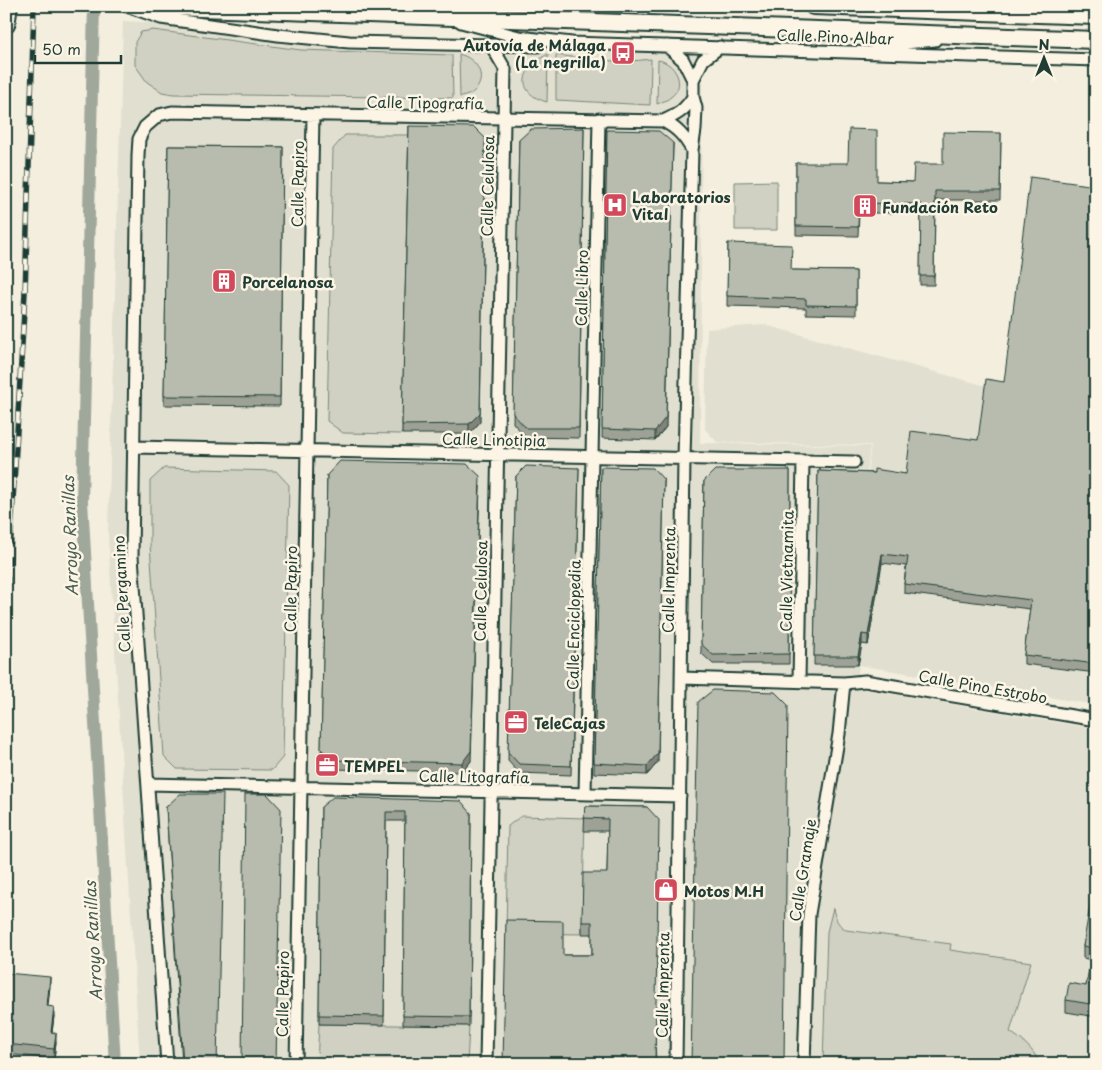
<svg xmlns="http://www.w3.org/2000/svg" width="1102" height="1070" viewBox="0 0 1102 1070" font-family="'Playpen Sans',sans-serif">
  <rect width="100%" height="100%" fill="#f3eede"/>
  <filter id="ink" filterUnits="userSpaceOnUse"><feTurbulence type="fractalNoise" baseFrequency=".02" numOctaves="2"/><feDisplacementMap in="SourceGraphic" scale="10" xChannelSelector="R" yChannelSelector="G"/><feConvolveMatrix kernelMatrix="1 2 1 2 8 2 1 2 1" color-interpolation-filters="sRGB"/></filter>
  <g filter="url(#ink)">
    <!-- built -->
    <path fill="#e1dfd0" d="M 123,21 L 702,55 L 700,443 L 870,446 L 846,650 L 859,657 L 860,652 L 848,650 L 871,445 L 717,442 L 705,429 L 707,329 L 765,325 L 1004,391 L 1089,186 L 1096,137 L 1096,705 L 859,665 L 856,688 L 1096,729 L 1096,1064 L 140,1064 L 108,534 Z"/>
    <!-- green -->
    <path fill="#d0d1c2" stroke="#78877b" d="M 153,30 L 301,50 L 452,55 L 453,98 L 173,94 L 162,92 L 147,82 L 135,65 L 135,42 L 141,32 Z
      M 459,54 C 488,62 487,94 460,97 Z
      M 548,54 L 547,102 C 514,93 521,67 548,54 Z
      M 556,55 C 591,59 616,64 651,59 L 650,105 L 556,100 Z
      M 658,60 C 674,62 687,84 672,96 C 668,100 662,102 657,104 Z
      M 345,135 L 409,135 L 402,434 L 343,433 L 327,421 L 333,149 Z
      M 777,181 L 777,230 L 735,230 L 735,182 Z
      M 164,468 L 276,471 L 289,485 L 283,757 L 272,770 L 177,769 L 164,756 L 150,544 L 150,481 Z
      M 521,816 L 585,818 L 582,934 L 506,933 L 508,826 Z
      M 833,908 C 835,918 837,924 846,930 L 951,944 L 950,950 L 1031,962 L 1010,1032 C 1024,1041 1033,1049 1040,1064 L 823,1064 L 827,932 Z
      M 319,1024 L 469,1026 L 467,1064 L 317,1064 Z"/>
    <g fill="none" stroke-linecap="round" stroke-linejoin="round">
      <!-- canal -->
      <path stroke="#a0a89b" stroke-width="12" d="M 94,6 L 82,501 L 115,1064"/>
      <defs>
        <path id="minor" d="M 127,6 L 161,18 L 278,35 L 349,42 L 491,45 L 505,69 L 486,1064
          M 461,22 L 519,37 L 572,43 L 1096,60
          M 491,45 L 538,46
          M 667,46 L 683,60 L 693,80 L 693,97 L 696,108 L 695,130 L 692,150 L 684,458 L 676,1064
          M 876,46 L 935,40
          M 693,80 L 703,60 L 720,47
          M 663,121 C 677,115 685,110 693,97
          M 134,447 L 854,462
          M 681,678 L 844,683 L 865,681 L 1096,720
          M 799,681 L 803,461
          M 148,784 L 680,796
          M 585,794 L 599,119
          M 167,1064 L 132,556 L 138,155 L 139,139 L 145,127 L 159,115 L 172,112 L 663,121 C 677,128 684,136 692,150
          M 296,1064 L 313,115
          M 804,1064 L 809,914 L 839,734 L 844,683"/>
        <path id="highway" d="M 145,6 L 1096,40
          M 813,6 L 1096,16
          M 6,25 L 9,6"/>
      </defs>
      <!-- minor casing -->
      <use href="#minor" stroke="#1f3d34" stroke-width="15"/>
      <!-- highway casing -->
      <use href="#highway" stroke="#1f3d34" stroke-width="20"/>
      <!-- minor -->
      <use href="#minor" stroke="#fcf5e5" stroke-width="11"/>
      <!-- highway -->
      <use href="#highway" stroke="#fcf5e5" stroke-width="16"/>
      <defs>
        <path id="rail" d="M 6,621 L 25,293 L 34,6"/>
      </defs>
      <!-- rail casing -->
      <use href="#rail" stroke="#1f3d34" stroke-width="5.5"/>
      <!-- rail -->
      <use href="#rail" stroke="#fcf5e5" stroke-width="4" stroke-dasharray="11" stroke-linecap="butt"/>
    </g>
    <!-- wall -->
    <path fill="#9ea296" stroke="#1f3d34" d="M 409,126 L 480,422 L 469,434 L 402,434 Z
      M 584,128 L 579,438 L 526,437 L 513,423 L 519,140 Z
      M 607,130 L 666,427 L 655,440 L 602,438 Z
      M 1096,132 L 1096,673 L 1024,664 L 1024,655 L 1030,609 L 904,593 L 904,584 L 906,566 L 882,563 L 868,645 L 862,644 L 858,665 L 814,665 L 818,471 L 906,474 L 978,440 L 1004,382 L 1089,185 Z
      M 1001,133 L 1000,200 L 935,200 L 934,285 L 920,285 L 921,213 L 859,213 L 858,236 L 796,235 L 796,163 L 877,181 L 913,182 L 943,164 Z
      M 168,146 L 283,147 L 280,406 L 164,405 Z
      M 728,243 L 792,270 L 856,271 L 856,315 L 806,314 L 806,308 L 727,306 Z
      M 601,467 L 658,762 L 647,775 L 594,773 Z
      M 579,468 L 571,775 L 519,773 L 508,761 L 516,476 Z
      M 790,470 L 789,664 L 713,664 L 701,653 L 704,481 Z
      M 327,475 L 471,761 L 462,772 L 333,769 L 321,758 Z
      M 585,806 L 647,807 L 656,1064 L 563,955 L 592,955 L 592,934 L 582,934 L 582,922 L 607,873 L 608,831 L 584,831 Z
      M 166,807 L 217,1064 L 182,1064 Z
      M 321,807 L 471,813 L 469,1026 L 403,1025 L 405,821 L 386,821 L 384,1025 L 319,1024 Z
      M 1096,896 L 1096,1017 L 1066,1012 L 1066,1000 L 1086,986 L 1091,960 L 1083,958 L 1083,946 Z
      M 6,973 L 50,986 L 47,1006 L 54,1016 L 52,1032 L 56,1042 L 54,1059 L 6,1054 Z"/>
    <!-- shaded-wall -->
    <path fill="#81847a" stroke="#1f3d34" d="M 673,143 L 666,427 L 655,440 L 655,431 Z
      M 485,147 L 480,422 L 469,434 L 469,424 Z
      M 664,480 L 658,762 L 647,775 L 647,766 Z
      M 480,486 L 471,761 L 462,772 L 462,763 Z
      M 882,554 L 882,563 L 868,645 L 868,635 Z
      M 862,634 L 862,644 L 858,665 L 858,656 Z
      M 50,977 L 50,986 L 47,1016 L 47,1006 Z
      M 54,1007 L 54,1016 L 51,1041 L 51,1032 Z
      M 56,1033 L 56,1042 L 54,1059 L 54,1049 Z"/>
    <!-- building -->
    <path fill="#b8bcae" stroke="#1f3d34" d="M 409,126 L 474,127 L 485,138 L 480,413 L 469,424 L 402,425 Z
      M 584,128 L 579,428 L 526,428 L 513,414 L 519,140 L 531,129 Z
      M 849,129 L 877,130 L 877,181 L 913,182 L 914,164 L 943,164 L 943,132 L 1001,133 L 1000,191 L 935,191 L 934,276 L 920,276 L 921,204 L 859,203 L 858,227 L 796,226 L 796,163 L 848,163 Z
      M 607,130 L 659,131 L 673,143 L 666,417 L 655,431 L 602,429 Z
      M 1096,132 L 1096,664 L 1024,655 L 1031,600 L 904,584 L 908,557 L 882,554 L 868,635 L 862,634 L 858,656 L 814,656 L 818,471 L 874,473 L 874,469 L 906,474 L 911,431 L 978,440 L 986,379 L 1004,382 L 1030,177 L 1089,185 Z
      M 168,146 L 283,147 L 280,397 L 164,396 Z
      M 728,243 L 792,245 L 791,270 L 856,271 L 856,306 L 806,305 L 806,299 L 727,296 Z
      M 340,461 L 467,464 L 480,476 L 471,751 L 462,763 L 333,760 L 321,749 L 327,475 Z
      M 526,466 L 579,468 L 571,766 L 519,764 L 508,752 L 516,476 Z
      M 601,467 L 653,468 L 664,480 L 658,753 L 647,766 L 594,763 Z
      M 715,470 L 790,470 L 789,654 L 713,655 L 701,644 L 704,481 Z
      M 713,690 L 775,692 L 788,705 L 784,1064 L 691,1064 L 698,702 Z
      M 180,794 L 223,794 L 217,1064 L 183,1064 L 166,807 Z
      M 245,794 L 267,794 L 281,809 L 276,1064 L 242,1064 Z
      M 333,797 L 461,801 L 471,813 L 469,1017 L 403,1016 L 405,812 L 386,812 L 384,1016 L 319,1015 L 321,807 Z
      M 585,806 L 647,807 L 659,820 L 655,1064 L 503,1064 L 506,920 L 563,921 L 563,955 L 592,955 L 592,922 L 582,922 L 583,873 L 607,873 L 608,819 L 584,818 Z
      M 1092,895 L 1096,896 L 1096,1005 L 1066,1000 L 1069,983 L 1086,986 L 1093,948 L 1083,946 Z
      M 6,973 L 50,977 L 47,1006 L 54,1007 L 51,1032 L 56,1033 L 54,1049 L 6,1044 Z"/>
  </g>
  <!-- icons -->
  <defs>
    <symbol id="bus-square" viewBox="-11 -11 22 22"><rect x="-9" y="-9" width="18" height="18" rx="4" fill="#d1495b" stroke="#fcf5e5"/><path d="M-5-6H5V4H4V6H2V4H-2V6H-4V4H-5ZM-3.5-4V0h7V-4ZM-3.5 1.2v1.5H-2V1.2ZM2 1.2v1.5H3.5V1.2Z" fill="#fff"/></symbol>
    <symbol id="hospital-square" viewBox="-11 -11 22 22"><rect x="-9" y="-9" width="18" height="18" rx="4" fill="#d1495b" stroke="#fcf5e5"/><path d="M-5-5h3v3.5h4V-5h3V5h-3V1.5h-4V5h-3Z" fill="#fff"/></symbol>
    <symbol id="building-square" viewBox="-11 -11 22 22"><rect x="-9" y="-9" width="18" height="18" rx="4" fill="#d1495b" stroke="#fcf5e5"/><path d="M-4-6H4V6H1V3H-1V6H-4ZM-2.5-4.3h1.7v1.8h-1.7ZM.8-4.3h1.7v1.8H.8ZM-2.5-1h1.7V.8h-1.7ZM.8-1h1.7V.8H.8Z" fill="#fff"/></symbol>
    <symbol id="office-square" viewBox="-11 -11 22 22"><rect x="-9" y="-9" width="18" height="18" rx="4" fill="#d1495b" stroke="#fcf5e5"/><path d="M-6-3h4V-5.5h4V-3h4V5H-6ZM-1-4.5V-3h2v-1.5ZM-6 0V1H6V0Z" fill="#fff"/></symbol>
    <symbol id="shop-square" viewBox="-11 -11 22 22"><rect x="-9" y="-9" width="18" height="18" rx="4" fill="#d1495b" stroke="#fcf5e5"/><path d="M-5-2.5h2.3a2.7 3.5 0 0 1 5.4 0H5L5.5 6h-11ZM-1.5-2.5h3a1.5 2.3 0 0 0-3 0Z" fill="#fff"/></symbol>
  </defs>
  <g fill-rule="evenodd">
    <use href="#bus-square" x="609" y="39" width="28" height="28"/>
    <use href="#hospital-square" x="601" y="191" width="28" height="28"/>
    <use href="#building-square" x="851" y="192" width="28" height="28"/>
    <use href="#building-square" x="210" y="267" width="28" height="28"/>
    <use href="#office-square" x="502" y="708" width="28" height="28"/>
    <use href="#office-square" x="313" y="751" width="28" height="28"/>
    <use href="#shop-square" x="652" y="876" width="28" height="28"/>
  </g>
  <g text-anchor="middle" dominant-baseline="central" stroke-width="5" stroke-linejoin="round" paint-order="stroke">
    <!-- street labels -->
    <g font-size="15" fill="#1f3d34" stroke="#fcf5e5">
      <text transform="translate(835 36) rotate(2)">Calle Pino Albar</text>
      <text transform="translate(425 102) rotate(1)">Calle Tipografía</text>
      <text transform="translate(297 184) rotate(-89)">Calle Papiro</text>
      <text transform="translate(487 186) rotate(-89)">Calle Celulosa</text>
      <text transform="translate(581 288) rotate(-89)">Calle Libro</text>
      <text transform="translate(494 439) rotate(1)">Calle Linotipia</text>
      <text transform="translate(786 571) rotate(-89)">Calle Vietnamita</text>
      <text transform="translate(668 580) rotate(-89)">Calle Imprenta</text>
      <text transform="translate(290 589) rotate(-89)">Calle Papiro</text>
      <text transform="translate(480 591) rotate(-89)">Calle Celulosa</text>
      <text transform="translate(121 594) rotate(-93)">Calle Pergamino</text>
      <text transform="translate(573 625) rotate(-89)">Calle Enciclopedia</text>
      <text transform="translate(983 686) rotate(10)">Calle Pino Estrobo</text>
      <text transform="translate(474 776) rotate(1)">Calle Litografía</text>
      <text transform="translate(802 870) rotate(-81)">Calle Gramaje</text>
      <text transform="translate(662 985) rotate(-89)">Calle Imprenta</text>
      <text transform="translate(282 994) rotate(-89)">Calle Papiro</text>
    </g>
    <!-- poi labels -->
    <g font-size="15" font-weight="bold" fill="#1f3d34" stroke="#fcf5e5" text-anchor="start">
      <text x="606" y="44" text-anchor="end">Autovía de Málaga<tspan x="606" dy="17">(La negrilla)</tspan></text>
      <text x="632" y="196">Laboratorios<tspan x="632" dy="17">Vital</tspan></text>
      <text x="882" y="206">Fundación Reto</text>
      <text x="242" y="281">Porcelanosa</text>
      <text x="534" y="722">TeleCajas</text>
      <text x="344" y="765">TEMPEL</text>
      <text x="684" y="890">Motos M.H</text>
    </g>
    <!-- water labels -->
    <g font-size="16" font-style="italic" fill="#465d53" stroke="#fcf5e5">
      <text transform="translate(69 536) rotate(-92)">Arroyo Ranillas</text>
      <text transform="translate(92 941) rotate(-93)">Arroyo Ranillas</text>
    </g>
  </g>
  <!-- margin -->
  <rect width="1102" height="1070" fill="none" stroke="#fcf5e5" stroke-width="25"/>
  <rect x="12" y="12" width="1077" height="1045" fill="none" stroke="#1f3d34" stroke-width="2" filter="url(#ink)"/>
  <!-- north arrow -->
  <g transform="translate(1044 58)" stroke="#fcf5e5" stroke-width="4" paint-order="stroke">
  <path d="M0-4L9 19L0 12L-9 19Z" fill="#1f3d34"/>
  <text y="-8" font-size="14" font-weight="bold" text-anchor="middle" fill="#1f3d34">N</text>
  </g>
  <!-- scale -->
  <path d="M35 55v8h86v-8" fill="none" stroke="#1f3d34" stroke-width="2.5"/>
  <text x="42" y="55" font-size="15" fill="#1f3d34" stroke="#fcf5e5" stroke-width="4" paint-order="stroke">50 m</text>
</svg>
